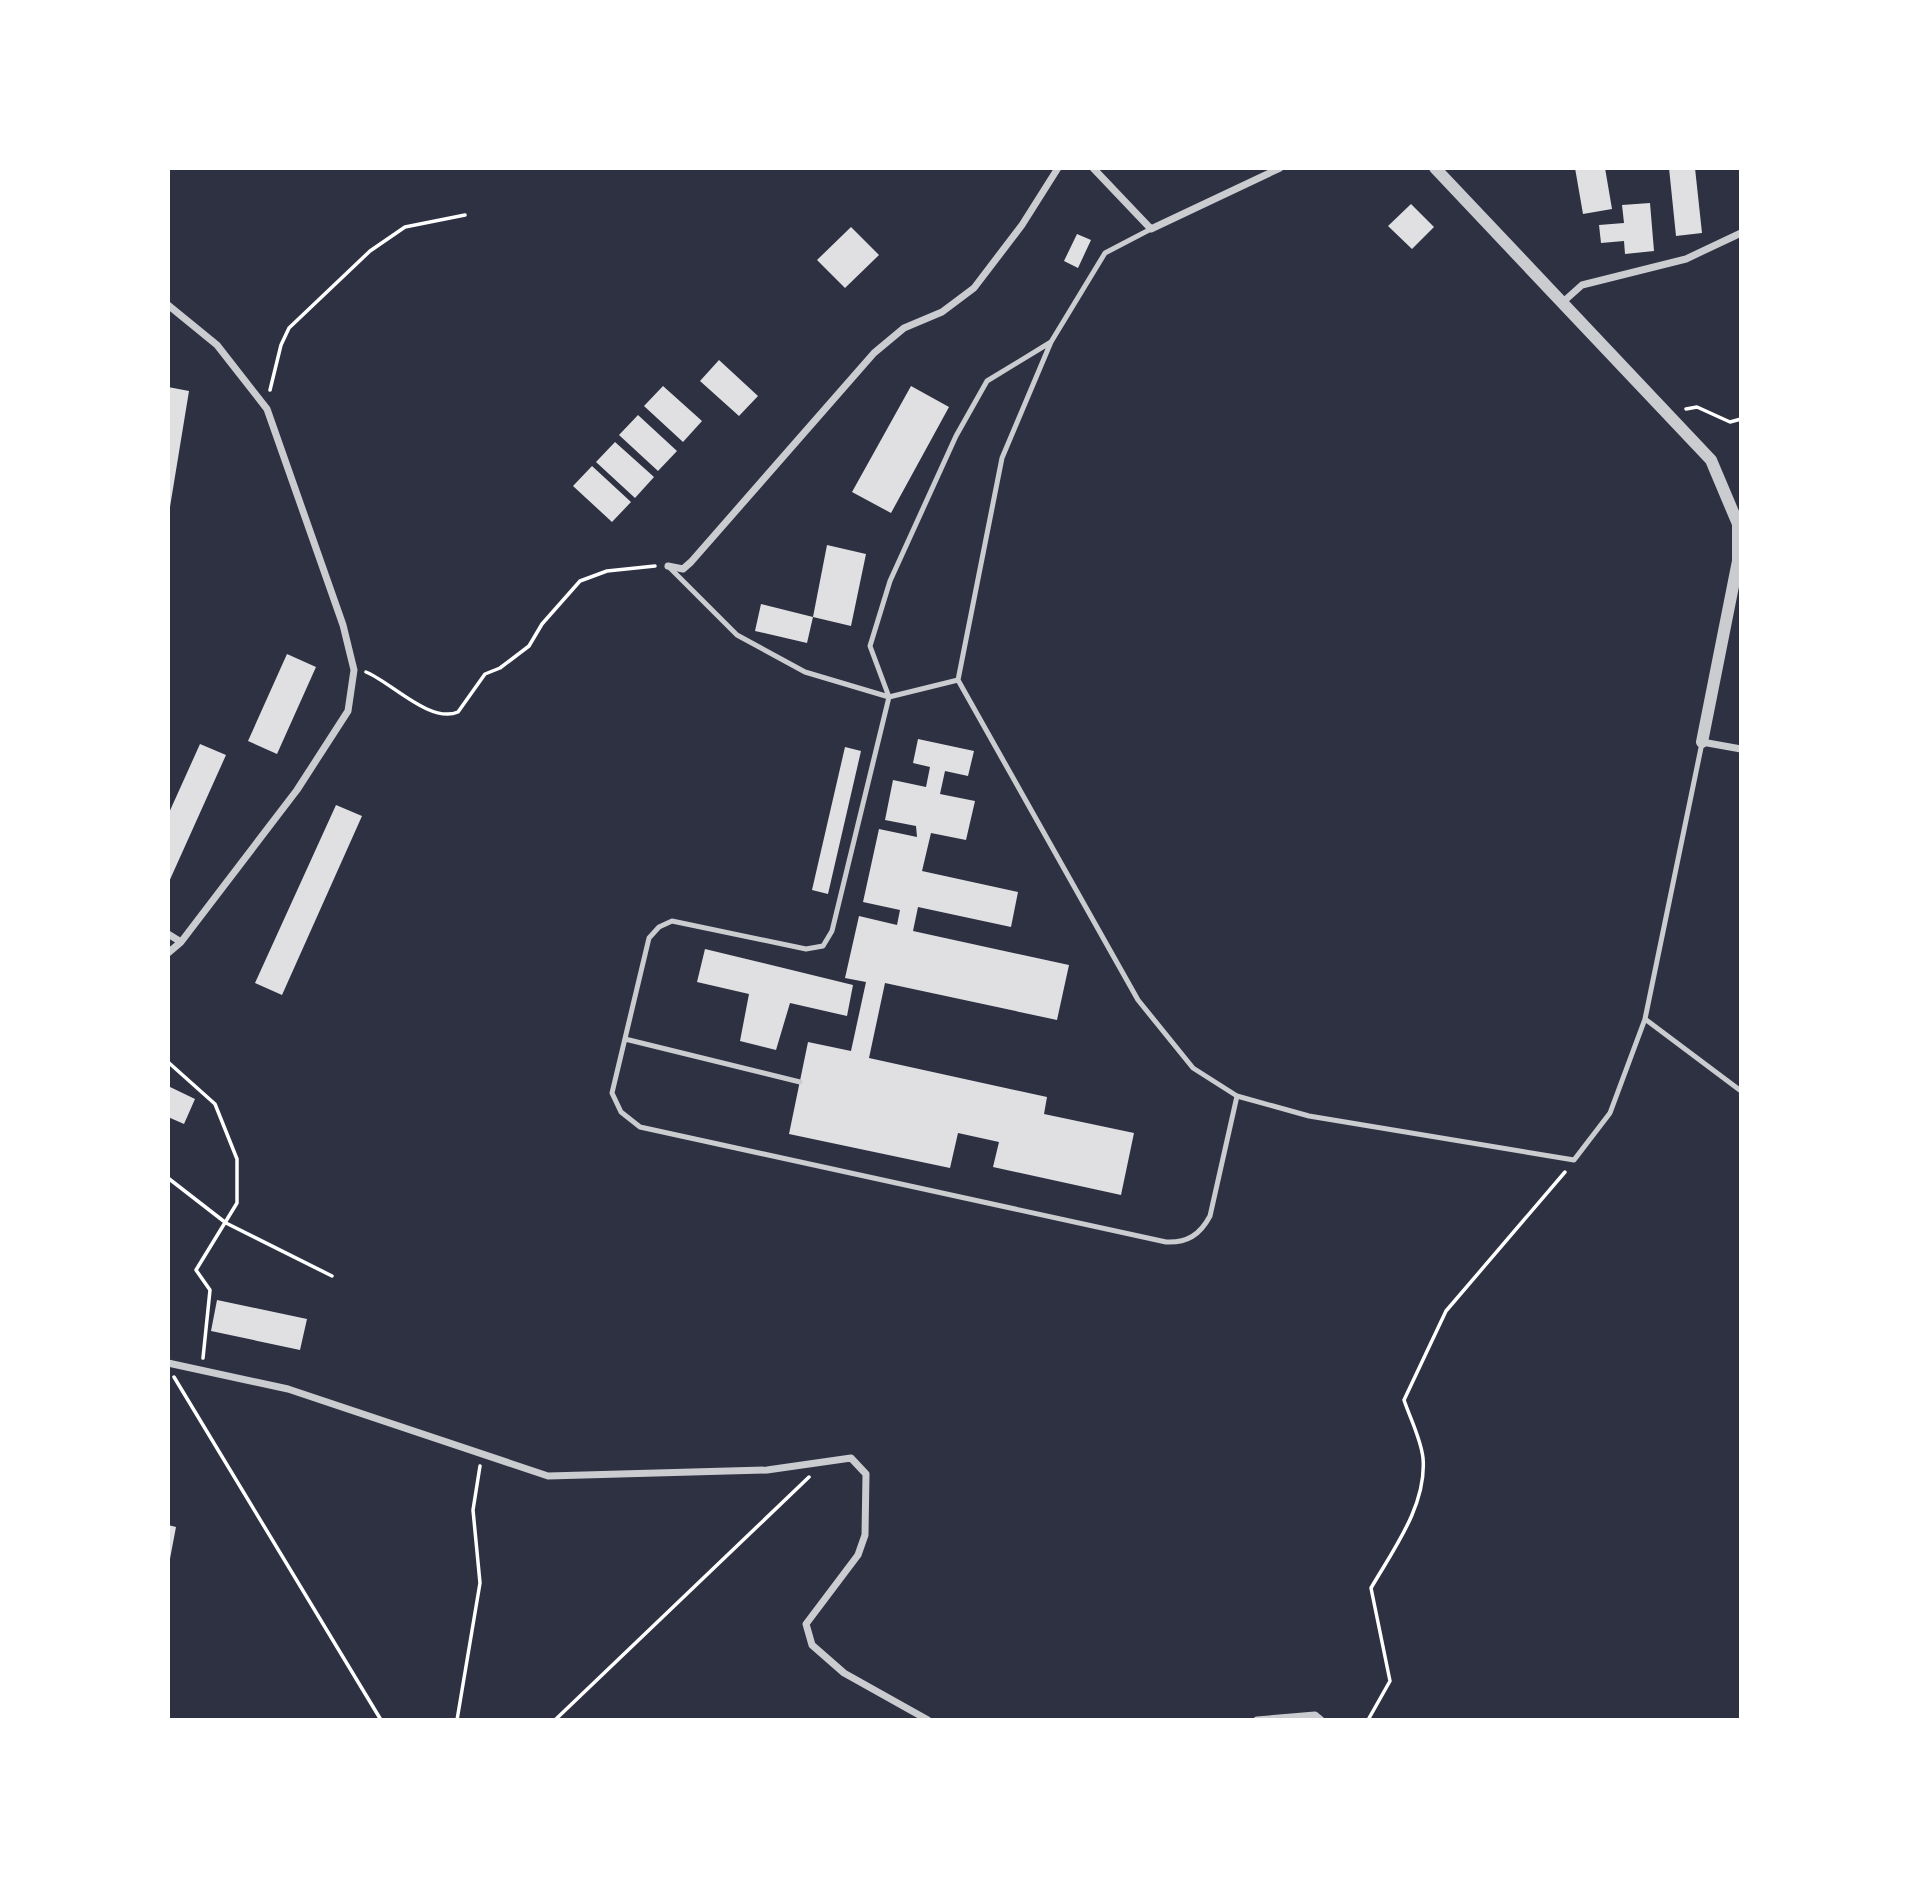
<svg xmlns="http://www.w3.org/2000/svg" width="1909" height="1888" viewBox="0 0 1909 1888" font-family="Merriweather,serif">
  <rect width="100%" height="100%" fill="#2d3142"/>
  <!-- building -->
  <path fill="#e0e0e3" d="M 1575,168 L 1605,168 L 1612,209 L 1583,214 Z
    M 1669,168 L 1695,168 L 1702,233 L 1676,236 Z
    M 1650,203 L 1654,251 L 1625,254 L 1624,241 L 1601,243 L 1599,225 L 1624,223 L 1622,205 Z
    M 1411,204 L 1434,227 L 1412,249 L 1388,226 Z
    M 851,227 L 879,255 L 845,288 L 817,260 Z
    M 1077,234 L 1091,240 L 1078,268 L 1064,261 Z
    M 719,360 L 758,396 L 739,416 L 700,381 Z
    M 663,386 L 702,421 L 683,442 L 644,406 Z
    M 911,386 L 949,407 L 891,513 L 852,492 Z
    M 168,387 L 189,391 L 169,513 L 168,513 Z
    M 638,415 L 677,451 L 658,471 L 619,435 Z
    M 615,442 L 654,477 L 635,498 L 596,462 Z
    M 592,466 L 631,502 L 612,522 L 573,486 Z
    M 827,545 L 866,554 L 851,626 L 813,617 Z
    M 761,604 L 813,617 L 807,643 L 755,631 Z
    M 287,654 L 316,667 L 277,754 L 248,741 Z
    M 918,739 L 974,751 L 968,776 L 945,771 L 940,794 L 975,801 L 966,840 L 931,833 L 922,871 L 1018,892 L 1011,927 L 918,907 L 913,931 L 1069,965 L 1057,1020 L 885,983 L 869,1058 L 1047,1097 L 1044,1114 L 1134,1133 L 1121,1195 L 993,1167 L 999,1142 L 958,1133 L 950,1168 L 789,1134 L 808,1042 L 851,1051 L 866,982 L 845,978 L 859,916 L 897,925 L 900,910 L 863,902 L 879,829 L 917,837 L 916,826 L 885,820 L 893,780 L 926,787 L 930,767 L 913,763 Z
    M 200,744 L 226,755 L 168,884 L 168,815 Z
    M 845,747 L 861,751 L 828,894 L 812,890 Z
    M 336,805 L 362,816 L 282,995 L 255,983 Z
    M 705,949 L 853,985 L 847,1016 L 790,1003 L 776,1050 L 740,1041 L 749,994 L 697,982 Z
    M 168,1086 L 195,1099 L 184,1124 L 168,1117 Z
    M 217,1300 L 307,1319 L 300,1350 L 211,1331 Z
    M 168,1525 L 176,1527 L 169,1564 L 168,1564 Z"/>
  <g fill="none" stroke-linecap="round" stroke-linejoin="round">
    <!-- path -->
    <path stroke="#fff" stroke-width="3.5" d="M 270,390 L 281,345 L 289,328 L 370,251 L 405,227 L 465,215
      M 1686,409 L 1697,407 L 1730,422 L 1741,419
      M 366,672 C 391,682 430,724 458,712 L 485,674 L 500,668 L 529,646 L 542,624 L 580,581 L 607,571 L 655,566
      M 168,1062 L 215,1104 L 237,1159 L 237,1203 L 196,1270 L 210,1290 L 203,1358
      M 168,1178 L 226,1223 L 332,1276
      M 174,1377 L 381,1720
      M 457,1720 L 480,1583 L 473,1510 L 480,1466
      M 555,1720 L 809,1477
      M 1368,1720 L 1390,1681 L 1371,1588 C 1393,1550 1427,1505 1423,1458 C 1421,1439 1410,1418 1404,1400 L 1446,1311 L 1565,1172"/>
    <!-- service -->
    <path stroke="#caccd0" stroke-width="5" d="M 1151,229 L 1105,253 L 1051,342 L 1002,458 L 958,680 L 1138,1000 L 1193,1068 L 1237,1096 L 1309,1116 L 1574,1160 L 1610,1113 L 1645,1019 L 1702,743
      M 668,566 L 737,635 L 805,672 L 889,697
      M 958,680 L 889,697 L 832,931 L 823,946 L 806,949 L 672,921 L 659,927 L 649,938 L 612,1093 L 621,1112 L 640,1127 L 1166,1242 C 1187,1243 1200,1235 1210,1216 L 1237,1096
      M 889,697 L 870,646 L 890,581 L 956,436 L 987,381 L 1051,342
      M 1645,1019 L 1741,1091
      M 625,1039 L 800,1082"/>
    <!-- minor -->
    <path stroke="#caccd0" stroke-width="7" d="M 1093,168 L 1151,229 L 1280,168
      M 1563,302 L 1582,285 L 1686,259 L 1741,233
      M 168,305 L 217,345 L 267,409 L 343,625 L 354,670 L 348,711 L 297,790 L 181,942 L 168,953
      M 668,566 L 683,569 L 691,562 L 874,353 L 904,328 L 942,312 L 974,288 L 1022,225 L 1058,168
      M 1702,742 L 1741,749
      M 168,934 L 181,942
      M 168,1363 L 288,1389 L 548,1476 L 767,1470 L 851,1458 L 866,1474 L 865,1535 L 858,1555 L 806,1624 L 812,1645 L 844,1673 L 928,1720
      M 1257,1720 L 1315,1715 L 1321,1720"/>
    <!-- tertiary -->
    <path stroke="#caccd0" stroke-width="12" d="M 1435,168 L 1711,460 L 1738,524 L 1738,561 L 1702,742"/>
  </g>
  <!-- border -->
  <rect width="1909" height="1888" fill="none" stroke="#ffffff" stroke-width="340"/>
</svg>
